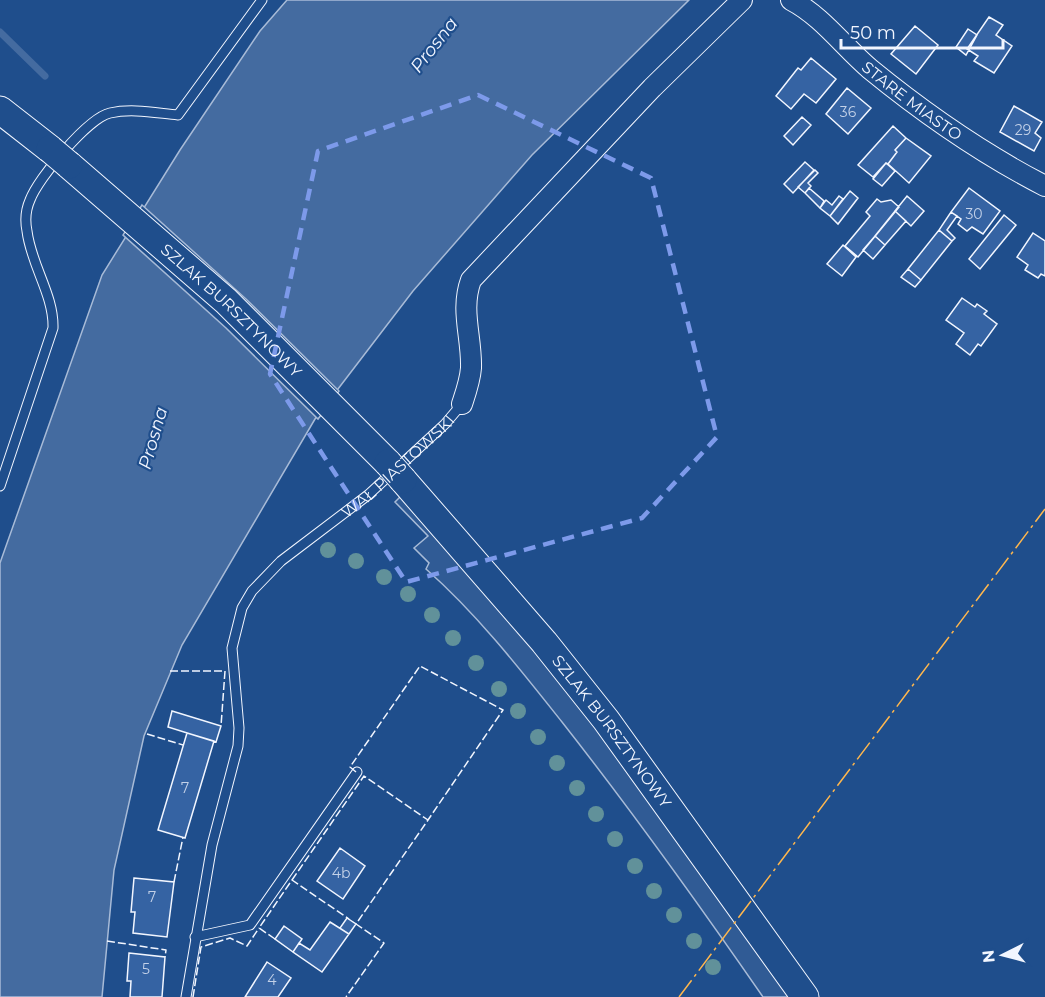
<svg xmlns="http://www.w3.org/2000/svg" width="1045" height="997" viewBox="0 0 1045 997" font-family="Montserrat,sans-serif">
  <rect width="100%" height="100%" fill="#1f4e8c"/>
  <!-- green -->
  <path fill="#305b95" stroke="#a8bbd7" stroke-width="1.5" d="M 402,495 L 456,555 L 603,735 L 790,997 L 763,997 C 698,903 632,811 562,722 C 520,669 477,614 426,569 L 429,563 L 414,548 L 428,536 L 395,502 Z"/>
  <!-- water -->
  <path fill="#446ba0" stroke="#a8bbd7" stroke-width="1.5" d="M 287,0 L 689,0 L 532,155 L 413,291 L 315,419 L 182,645 L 144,736 L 114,870 L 102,997 L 0,997 L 0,563 L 102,275 L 180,150 L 260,31 Z"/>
  <!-- pier -->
  <path fill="#1f4e8c" stroke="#a8bbd7" stroke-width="1.5" d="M 142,205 L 246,299 L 339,391 L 318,419 L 226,328 L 123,235 Z"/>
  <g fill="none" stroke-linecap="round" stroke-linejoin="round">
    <!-- stream -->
    <path stroke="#446ba0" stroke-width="7" d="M 0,32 L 45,76"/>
  </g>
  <!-- building -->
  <path fill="#3563a3" stroke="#f2f6ff" stroke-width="1.5" d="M 989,17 L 1003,25 L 996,35 L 1012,46 L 994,73 L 974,61 L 978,56 L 967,49 Z
    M 915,26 L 938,45 L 916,74 L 891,54 Z
    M 968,29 L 977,35 L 966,55 L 956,47 Z
    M 811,58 L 836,79 L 816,103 L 804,94 L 791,109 L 776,96 L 798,68 L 801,70 Z
    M 847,88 L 871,108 L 848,134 L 826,114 Z
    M 1014,106 L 1042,122 L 1035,133 L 1041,138 L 1034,151 L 1000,132 Z
    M 802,117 L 811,125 L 793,145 L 784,136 Z
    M 893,126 L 906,138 L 895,150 L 897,152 L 888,164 L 886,163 L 873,177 L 858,165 Z
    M 906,138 L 931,156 L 909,183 L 888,164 L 897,152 L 895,150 Z
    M 805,162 L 814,170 L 793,193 L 784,184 Z
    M 886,163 L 895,171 L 882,186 L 873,179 Z
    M 815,170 L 818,173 L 808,183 L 811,186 L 805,193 L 798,187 Z
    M 809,188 L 824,201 L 820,208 L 805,193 Z
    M 969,188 L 1000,211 L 983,234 L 972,227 L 967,231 L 958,224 L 961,219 L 951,212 Z
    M 850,191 L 858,198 L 838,224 L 830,216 Z
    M 839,196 L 843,199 L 830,216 L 820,208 L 826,200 L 832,205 Z
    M 907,196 L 924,211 L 911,226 L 895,211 Z
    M 877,199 L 881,202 L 891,200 L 899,207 L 858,257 L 845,246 L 870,216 L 866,212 Z
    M 895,211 L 906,221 L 885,245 L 875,236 Z
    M 951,212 L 957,216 L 947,230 L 955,238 L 952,241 L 939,230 Z
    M 1004,215 L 1016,225 L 980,269 L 969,259 Z
    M 939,230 L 952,241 L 921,280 L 908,269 Z
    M 1033,233 L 1045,241 L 1045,276 L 1041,274 L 1038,278 L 1025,270 L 1028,265 L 1017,257 Z
    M 875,236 L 885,245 L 873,259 L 863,250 Z
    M 843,245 L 856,257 L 842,276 L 827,264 Z
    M 908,269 L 921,280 L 915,287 L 901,277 Z
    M 962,298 L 975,307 L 977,304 L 987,311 L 984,314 L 997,324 L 981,346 L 978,344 L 970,355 L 956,344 L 964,333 L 946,320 Z
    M 172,711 L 221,726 L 216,742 L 168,727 Z
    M 187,733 L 214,741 L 185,838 L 158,830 Z
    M 340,848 L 365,866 L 343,899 L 317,881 Z
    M 134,878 L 174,882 L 167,937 L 133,933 L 135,912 L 131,912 Z
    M 347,918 L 356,924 L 349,934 L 340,928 Z
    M 330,922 L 349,934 L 322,972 L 293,952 L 299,943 L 310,950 Z
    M 284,926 L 302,939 L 293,952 L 275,939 Z
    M 129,953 L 165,957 L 162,997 L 130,997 L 131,981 L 127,981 Z
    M 267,962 L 291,978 L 278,997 L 245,997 Z"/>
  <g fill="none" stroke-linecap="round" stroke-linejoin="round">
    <defs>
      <g id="service">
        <path d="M 0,486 L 53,328 C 54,295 31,265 27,231 C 25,221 26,209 30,200 C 38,178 88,118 110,113 C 132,108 156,113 178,115 L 262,0"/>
        <path d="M 195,937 L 250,925 L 357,772"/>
        <path id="s1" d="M 186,997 L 212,845 L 238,746 L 239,728 L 232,648 L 242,608 L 252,591 L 281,561 L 368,495 L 445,424 L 462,404"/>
      </g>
      <g id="minor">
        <path id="s2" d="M 791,0 C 822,16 844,47 870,69 C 925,114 981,153 1045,186"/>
        <path d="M 462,404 C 466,392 470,381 471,368 C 472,337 460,310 471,280 L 652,88 L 742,0"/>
      </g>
      <g id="secondary">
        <path d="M 0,110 L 50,149"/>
        <path id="s3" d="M 69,165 L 226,301 L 388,463"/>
        <path id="s4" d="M 403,480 L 544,642 L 606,720 L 805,997"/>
      </g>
    </defs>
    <!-- service casing -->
    <use href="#service" stroke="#f2f6ff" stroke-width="11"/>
    <!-- minor casing -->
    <use href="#minor" stroke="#f2f6ff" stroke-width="22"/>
    <!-- secondary casing -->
    <use href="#secondary" stroke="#f2f6ff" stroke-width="29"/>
    <!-- service -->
    <use href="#service" stroke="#1f4e8c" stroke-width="9"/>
    <!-- minor -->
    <use href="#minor" stroke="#1f4e8c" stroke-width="20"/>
    <!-- secondary -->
    <use href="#secondary" stroke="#1f4e8c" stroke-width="27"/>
    <defs>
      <path id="secondary-bridge" d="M 50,149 L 69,165
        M 388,463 L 403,480"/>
    </defs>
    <!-- secondary-bridge casing -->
    <use href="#secondary-bridge" stroke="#f2f6ff" stroke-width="29" stroke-linecap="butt"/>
    <!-- secondary-bridge -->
    <use href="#secondary-bridge" stroke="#1f4e8c" stroke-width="27"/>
    <!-- fence -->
    <path stroke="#f2f6ff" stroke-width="1.5" stroke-dasharray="8 3" stroke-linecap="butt" d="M 170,671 L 225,671 L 221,726
      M 147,734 L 183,745
      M 356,772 L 350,767 L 420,666 L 503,710 L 428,820
      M 292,880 L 364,776 L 428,820 L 356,924 L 384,943 L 346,997
      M 174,882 L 183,837
      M 275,939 L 259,928 L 292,880 L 349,919
      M 107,941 L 166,950 L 165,957
      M 193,997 L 201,947 L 230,938 L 247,946 L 259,928"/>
    <!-- power -->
    <path stroke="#ffb74d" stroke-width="1.5" stroke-dasharray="21 4.5 3 4.5" stroke-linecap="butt" d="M 679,997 L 1045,509"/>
  </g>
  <!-- trees -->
  <g fill="#61919a">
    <circle cx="328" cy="550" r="8"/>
    <circle cx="356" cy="561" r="8"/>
    <circle cx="384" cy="577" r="8"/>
    <circle cx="408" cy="594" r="8"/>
    <circle cx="432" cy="615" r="8"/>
    <circle cx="453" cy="638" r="8"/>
    <circle cx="476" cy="663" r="8"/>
    <circle cx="499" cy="689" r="8"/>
    <circle cx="518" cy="711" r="8"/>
    <circle cx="538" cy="737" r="8"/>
    <circle cx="557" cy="763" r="8"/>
    <circle cx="577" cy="788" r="8"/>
    <circle cx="596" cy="814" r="8"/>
    <circle cx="615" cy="839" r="8"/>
    <circle cx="635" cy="866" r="8"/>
    <circle cx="654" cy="891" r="8"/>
    <circle cx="674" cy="915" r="8"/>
    <circle cx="694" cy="941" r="8"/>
    <circle cx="713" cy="967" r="8"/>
  </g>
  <!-- marked area -->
  <path fill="none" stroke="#7d9aea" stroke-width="4.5" stroke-dasharray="12 8" stroke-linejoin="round" d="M 478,95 L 651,178 L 717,437 L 642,518 L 406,582 L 270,374 L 318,151 Z"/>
  <g text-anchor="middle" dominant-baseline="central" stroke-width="4.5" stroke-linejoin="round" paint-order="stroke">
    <!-- number labels -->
    <g font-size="14" fill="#c3d1e8">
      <text x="848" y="112">36</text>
      <text x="1023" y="130">29</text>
      <text x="974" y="214">30</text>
      <text x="185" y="788">7</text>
      <text x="341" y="873">4b</text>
      <text x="152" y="897">7</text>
      <text x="146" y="969">5</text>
      <text x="272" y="980">4</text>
    </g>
    <!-- street labels -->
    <g font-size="16" fill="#f2f6ff" stroke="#1f4e8c">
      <text stroke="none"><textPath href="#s2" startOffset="158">STARE MIASTO</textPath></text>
      <text stroke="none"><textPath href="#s3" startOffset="218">SZLAK BURSZTYNOWY</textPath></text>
      <text stroke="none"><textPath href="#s1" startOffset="608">WAŁ PIASTOWSKI</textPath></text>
      <text stroke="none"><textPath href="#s4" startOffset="327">SZLAK BURSZTYNOWY</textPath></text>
    </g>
    <!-- water labels -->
    <g font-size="18" font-style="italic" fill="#f2f6ff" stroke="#1f4e8c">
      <text transform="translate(434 45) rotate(-52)">Prosna</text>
      <text transform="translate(153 438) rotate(-74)">Prosna</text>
    </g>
  </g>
  <!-- north arrow -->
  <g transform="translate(1003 955) rotate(264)" stroke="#1f4e8c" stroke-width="4.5" paint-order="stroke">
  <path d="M0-4.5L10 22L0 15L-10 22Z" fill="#f2f6ff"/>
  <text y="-9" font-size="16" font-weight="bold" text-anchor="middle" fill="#f2f6ff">N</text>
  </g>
  <!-- scale -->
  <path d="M841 39v9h162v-9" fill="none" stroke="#f2f6ff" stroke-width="3"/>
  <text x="850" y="39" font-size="18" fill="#f2f6ff" stroke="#1f4e8c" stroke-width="4.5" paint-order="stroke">50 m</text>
</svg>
